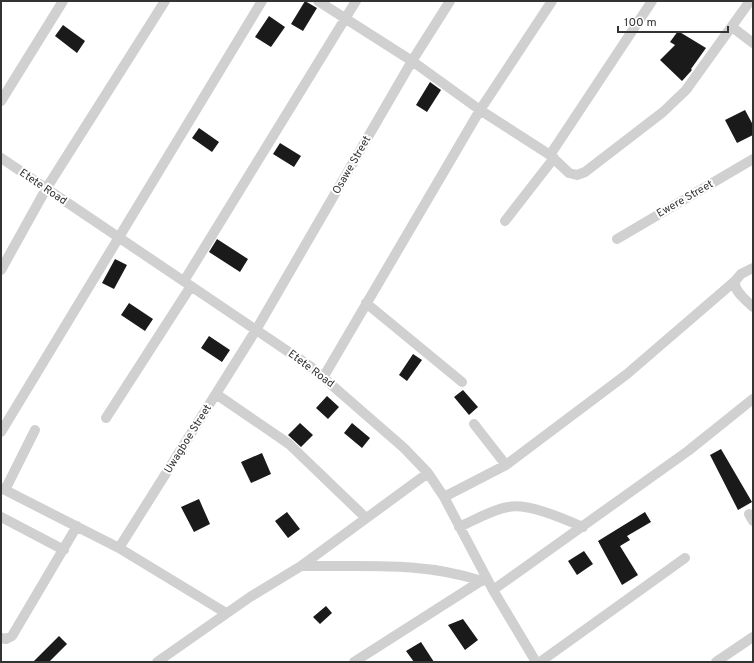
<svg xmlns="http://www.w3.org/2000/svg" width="754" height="663" viewBox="0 0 754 663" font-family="Overpass,sans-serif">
  <rect width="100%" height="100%" fill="#fff"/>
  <!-- building -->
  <path fill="#1a1a1a" d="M 305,1 L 317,8 L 303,31 L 291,24 Z
    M 269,16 L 285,27 L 271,47 L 255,37 Z
    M 63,25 L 85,41 L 77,53 L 55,36 Z
    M 678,31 L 706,48 L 691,69 L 692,70 L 682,81 L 660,60 L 675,45 L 670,42 Z
    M 430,82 L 441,90 L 427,112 L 416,105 Z
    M 745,110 L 753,125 L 753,135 L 737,143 L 725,120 Z
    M 199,128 L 219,142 L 212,152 L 192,138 Z
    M 280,143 L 301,156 L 294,167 L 273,154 Z
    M 217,239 L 248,259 L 240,272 L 209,252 Z
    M 115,259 L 127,265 L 114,289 L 102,283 Z
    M 129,303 L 153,319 L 145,331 L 121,315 Z
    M 209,336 L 230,350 L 222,362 L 201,348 Z
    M 413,354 L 422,360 L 407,381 L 399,375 Z
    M 463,390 L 478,407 L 469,415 L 454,397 Z
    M 327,396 L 339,407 L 328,419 L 316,408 Z
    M 300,423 L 313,435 L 301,447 L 288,435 Z
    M 352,423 L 370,438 L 362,448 L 344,433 Z
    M 721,449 L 752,502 L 738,510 L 710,455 Z
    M 262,453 L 271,474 L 251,483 L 241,462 Z
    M 199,499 L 210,524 L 194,532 L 181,507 Z
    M 287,512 L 300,529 L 288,538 L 275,521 Z
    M 645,512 L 651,522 L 627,536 L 630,540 L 620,546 L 638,575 L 622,585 L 598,541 Z
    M 584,551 L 593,564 L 577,575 L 568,561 Z
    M 326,606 L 332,613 L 320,624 L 313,617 Z
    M 463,619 L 478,640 L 465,650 L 448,625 Z
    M 59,636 L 67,644 L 49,662 L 33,662 Z
    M 421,642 L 434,662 L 414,662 L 406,651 Z"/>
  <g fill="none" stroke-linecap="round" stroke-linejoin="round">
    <!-- minor -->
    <path stroke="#d0d0d0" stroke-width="10" d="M 318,1 L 412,61 L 480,110 L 550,155 L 569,173 L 577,175 L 585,172 L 663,112 L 686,90 L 750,1
      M 732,27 L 753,43
      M 1,101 L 63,1
      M 550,155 L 652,1
      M 1,158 L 311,367 L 404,448 L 428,473 L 444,497 L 493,590 L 536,662
      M 505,221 L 554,158
      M 617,239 L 753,159
      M 1,270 L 46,189 L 165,1
      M 184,281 L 356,1
      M 735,281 C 733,291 746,300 753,307
      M 366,303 L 462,382
      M 324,376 L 480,110 L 552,1
      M 216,394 L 289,444 L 366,518
      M 106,418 L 191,286
      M 474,424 L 506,465
      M 1,432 L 262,1
      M 1,488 L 119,548 L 226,613
      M 5,490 L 35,430
      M 444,497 L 506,465 L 627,374 L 735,281 L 741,274 L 753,268
      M 749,514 L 753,521
      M 1,517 L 64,550
      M 459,527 C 475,520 491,510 508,507 C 529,503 564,519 583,527
      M 119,548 L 256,330 L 412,61 L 450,1
      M 301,566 C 364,567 421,561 482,581
      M 493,590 L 688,451 L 753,399
      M 1,638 L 6,639 L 12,636 L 77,526
      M 157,662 L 250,597 L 301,566 L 428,473
      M 354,662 L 484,579
      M 540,662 L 685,558
      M 716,662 L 753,637"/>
  </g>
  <g text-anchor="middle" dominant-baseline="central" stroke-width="4" stroke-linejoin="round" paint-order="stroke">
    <!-- street labels -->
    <g font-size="11" fill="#333" stroke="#fff">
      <text transform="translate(352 165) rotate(-60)">Osawe Street</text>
      <text transform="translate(43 187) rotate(34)">Etete Road</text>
      <text transform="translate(685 199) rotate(-30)">Ewere Street</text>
      <text transform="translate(311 369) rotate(37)">Etete Road</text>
      <text transform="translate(188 439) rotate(-58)">Uwagboe Street</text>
    </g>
  </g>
  <!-- border -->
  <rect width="754" height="663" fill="none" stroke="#333333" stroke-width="4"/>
  <!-- scale -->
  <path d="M618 26v6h110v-6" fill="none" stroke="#333333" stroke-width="2"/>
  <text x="624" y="26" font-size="12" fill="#333333" stroke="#ffffff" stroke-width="3" paint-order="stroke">100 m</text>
</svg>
